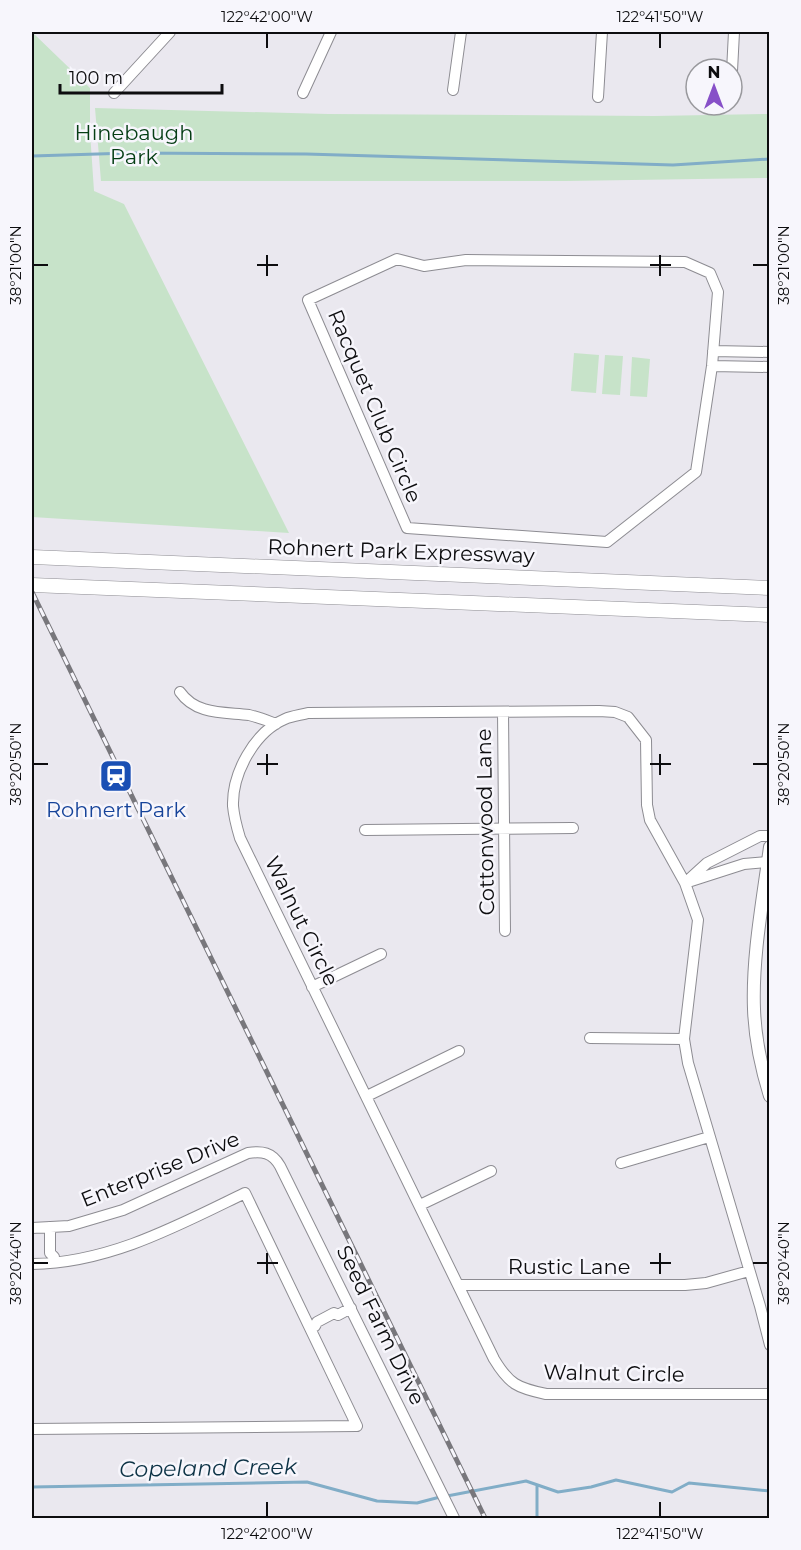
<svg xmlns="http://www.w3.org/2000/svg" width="801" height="1550" viewBox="0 0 801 1550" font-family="Montserrat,sans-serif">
  <rect width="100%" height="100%" fill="#eae8ef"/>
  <!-- green -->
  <path fill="#c7e3c9" d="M 32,32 L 90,88 L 90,132 L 94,191 L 124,204 L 289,533 L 32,517 Z
    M 95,108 L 328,114 L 654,116 L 769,114 L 769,178 L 566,181 L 101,181 Z
    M 574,353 L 599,355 L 596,393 L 571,391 Z
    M 605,355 L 623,356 L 620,395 L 602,394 Z
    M 632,357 L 650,359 L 647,397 L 630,396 Z"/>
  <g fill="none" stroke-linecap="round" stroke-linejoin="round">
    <!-- stream -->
    <path stroke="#81adc7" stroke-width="3" d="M 32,156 L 130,153 L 306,154 L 673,165 L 770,159
      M 537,1485 L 537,1518
      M 32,1487 L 307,1482 L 377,1501 L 417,1503 L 440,1497
      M 447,1496 L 526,1481 L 558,1492 L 591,1487 L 616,1480 L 672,1492 L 689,1483 L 770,1491"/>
    <defs>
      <path id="minor" d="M 732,71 L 734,32
        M 453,90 L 461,32
        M 114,93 L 170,32
        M 303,93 L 331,32
        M 598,97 L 602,32
        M 397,259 L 424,266 L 466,260 L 685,262 L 710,273 L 718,292 L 712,366 L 696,472 L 607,542 L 407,528 L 308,300 Z
        M 713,351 L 770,352
        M 712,366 L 770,367
        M 180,692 C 196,715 224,712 249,715 C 258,717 268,721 276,724
        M 503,712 L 505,931
        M 365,830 L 573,828
        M 688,882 L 744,864 L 768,862
        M 685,883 L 707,863 L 760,836 L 770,836
        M 312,987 L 381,954
        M 590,1038 L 684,1039
        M 367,1096 L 459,1051
        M 621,1163 L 709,1137
        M 420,1205 L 491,1171
        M 50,1227 L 50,1253 L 54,1257
        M 32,1228 L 69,1226 L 123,1210 L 248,1153 C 262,1151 272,1152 280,1166 L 454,1518
        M 32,1264 C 109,1263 177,1226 245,1193 L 357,1426 L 32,1429
        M 459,1285 L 685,1285 L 706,1283 L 749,1271
        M 310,1328 L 315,1326 L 317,1322 L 334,1313 L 338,1315 L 351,1308
        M 770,1345 L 760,1306 L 688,1063 L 684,1039 L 698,920 L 685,883 L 650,820 L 647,805 L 646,740 L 628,717 L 615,712 L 599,711 L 308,713 C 301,715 292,716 285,719 C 254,732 232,774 233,806 C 234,817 237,828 240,838 L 494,1359 C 509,1384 517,1388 546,1394 L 770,1394"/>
      <path id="tertiary" d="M 770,847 C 763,900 752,956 754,1009 C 755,1039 761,1067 770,1096"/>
      <path id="secondary" d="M 32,557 L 770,588
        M 32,585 L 770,615"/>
    </defs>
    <!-- minor casing -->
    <use href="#minor" stroke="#8d8c92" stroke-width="12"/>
    <!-- tertiary casing -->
    <use href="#tertiary" stroke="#8d8c92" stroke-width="14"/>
    <!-- secondary casing -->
    <use href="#secondary" stroke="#8d8c92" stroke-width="15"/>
    <!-- minor -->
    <use href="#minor" stroke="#fff" stroke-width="10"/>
    <!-- tertiary -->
    <use href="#tertiary" stroke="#fff" stroke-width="12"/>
    <!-- secondary -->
    <use href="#secondary" stroke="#fff" stroke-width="14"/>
    <defs>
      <path id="rail" d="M 32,592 L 485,1518"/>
    </defs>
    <!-- rail casing -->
    <use href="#rail" stroke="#78777c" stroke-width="5"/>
    <!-- rail -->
    <use href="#rail" stroke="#f7f6fc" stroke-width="3" stroke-dasharray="9" stroke-linecap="butt"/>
  </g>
  <!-- ticks -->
  <path fill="none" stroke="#0d0d0f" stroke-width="2" d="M 267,33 L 267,48M 660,33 L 660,48M 267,255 L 267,276M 660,255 L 660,276M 33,265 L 48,265M 257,265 L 278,265M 650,265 L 671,265M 753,265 L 768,265M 267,754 L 267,775M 660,754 L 660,775M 33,764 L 48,764M 257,764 L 278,764M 650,764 L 671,764M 753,764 L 768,764M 267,1253 L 267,1274M 660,1253 L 660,1274M 33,1263 L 48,1263M 257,1263 L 278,1263M 650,1263 L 671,1263M 753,1263 L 768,1263M 267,1502 L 267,1517M 660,1502 L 660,1517"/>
  <!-- icons -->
  <defs>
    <symbol id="station-square" viewBox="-11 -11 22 22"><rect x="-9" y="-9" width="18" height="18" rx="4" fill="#1a4fb4" stroke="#f7f6fc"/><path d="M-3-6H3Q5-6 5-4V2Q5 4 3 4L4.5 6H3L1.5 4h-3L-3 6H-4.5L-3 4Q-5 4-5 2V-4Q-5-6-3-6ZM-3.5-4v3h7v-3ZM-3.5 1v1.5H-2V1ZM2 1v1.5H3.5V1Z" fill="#fff"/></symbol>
  </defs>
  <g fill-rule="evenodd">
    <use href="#station-square" x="97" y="757" width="38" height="38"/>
  </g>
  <g text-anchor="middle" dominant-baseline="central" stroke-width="5" stroke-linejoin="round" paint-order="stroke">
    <!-- park labels -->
    <g font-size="21" fill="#053e14" stroke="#f7f6fc">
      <text x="134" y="132">Hinebaugh<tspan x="134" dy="24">Park</tspan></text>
    </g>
    <!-- street labels -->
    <g font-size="21" fill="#0d0d0f" stroke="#f7f6fc">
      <text transform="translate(375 406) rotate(67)">Racquet Club Circle</text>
      <text transform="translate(401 551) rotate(2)">Rohnert Park Expressway</text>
      <text transform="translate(485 822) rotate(-91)">Cottonwood Lane</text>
      <text transform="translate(302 921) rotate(64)">Walnut Circle</text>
      <text transform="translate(160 1169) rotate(-22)">Enterprise Drive</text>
      <text x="569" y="1266">Rustic Lane</text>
      <text transform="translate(381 1325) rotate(64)">Seed Farm Drive</text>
      <text transform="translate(614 1373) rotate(1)">Walnut Circle</text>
    </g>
    <!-- transit labels -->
    <g font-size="21" fill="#164399" stroke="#f7f6fc">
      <text x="116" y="809">Rohnert Park</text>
    </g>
    <!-- water labels -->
    <g font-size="22" font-style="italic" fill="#0c3245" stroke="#f7f6fc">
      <text transform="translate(208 1468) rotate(-1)">Copeland Creek</text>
    </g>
  </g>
  <!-- border -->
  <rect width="801" height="1550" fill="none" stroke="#f7f6fc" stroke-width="66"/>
  <!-- north arrow -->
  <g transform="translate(714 87)"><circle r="28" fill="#f7f6fc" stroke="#99999d" stroke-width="1.5"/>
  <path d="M0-4.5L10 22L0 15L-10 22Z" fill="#8750c8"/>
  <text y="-9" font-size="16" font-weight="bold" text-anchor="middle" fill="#0d0d0f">N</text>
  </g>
  <!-- scale -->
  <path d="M60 84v9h162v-9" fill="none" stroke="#0d0d0f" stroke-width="3"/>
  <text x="69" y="84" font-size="18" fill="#0d0d0f" stroke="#f7f6fc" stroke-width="4.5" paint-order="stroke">100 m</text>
  <rect x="33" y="33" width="735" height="1484" fill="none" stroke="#0d0d0f" stroke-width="2"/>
  <g font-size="15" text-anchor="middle" fill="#0d0d0f">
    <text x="267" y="22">122°42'00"W</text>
    <text x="660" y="22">122°41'50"W</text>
    <text transform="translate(16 265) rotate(-90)" y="5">38°21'00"N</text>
    <text transform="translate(784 265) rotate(-90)" y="5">38°21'00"N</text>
    <text transform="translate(16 764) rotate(-90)" y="5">38°20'50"N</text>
    <text transform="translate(784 764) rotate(-90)" y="5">38°20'50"N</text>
    <text transform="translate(16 1263) rotate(-90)" y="5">38°20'40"N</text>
    <text transform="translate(784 1263) rotate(-90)" y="5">38°20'40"N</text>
    <text x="267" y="1539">122°42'00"W</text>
    <text x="660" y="1539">122°41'50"W</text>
  </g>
</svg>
